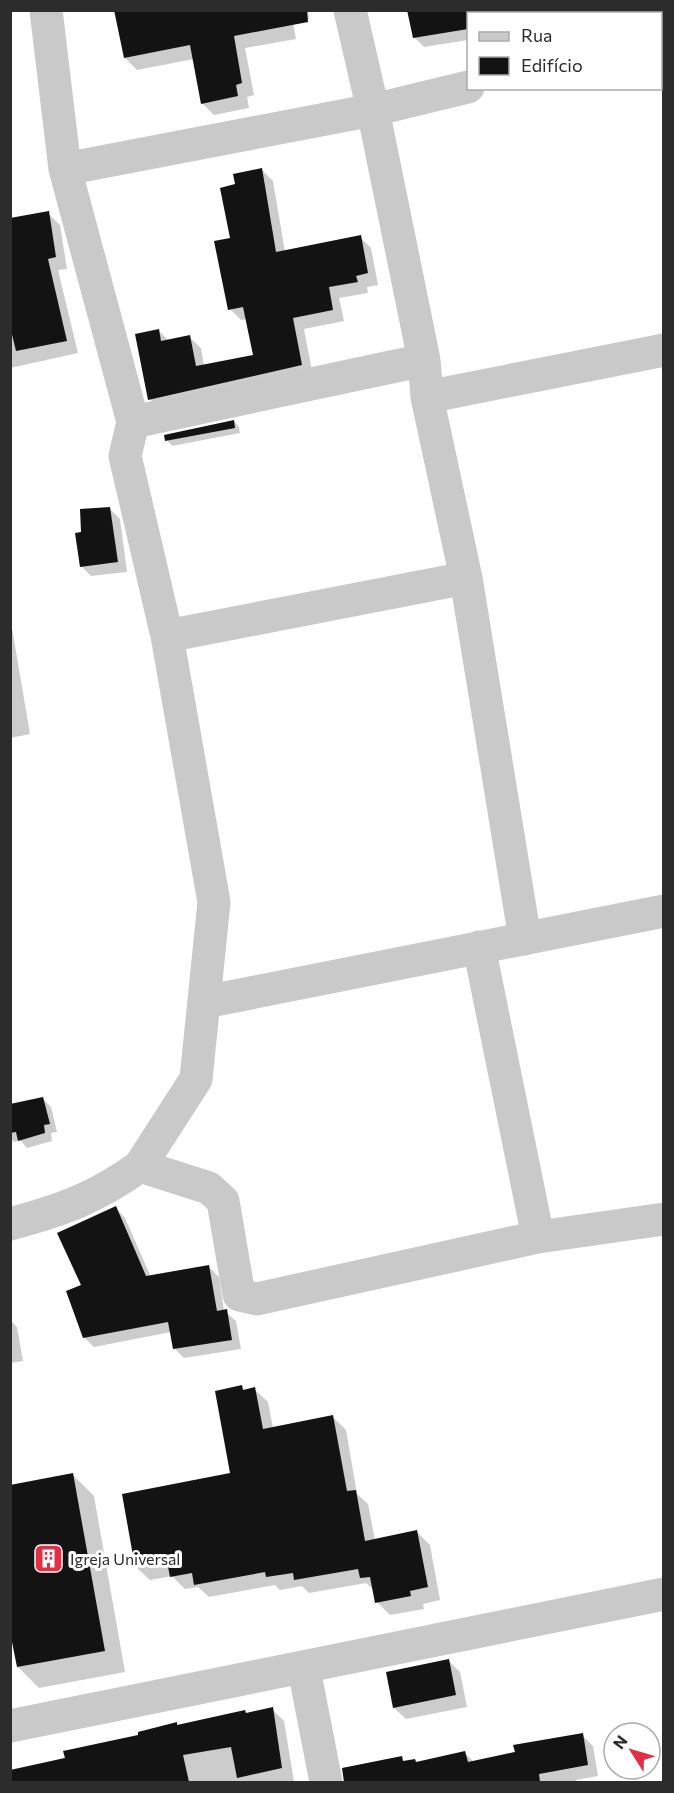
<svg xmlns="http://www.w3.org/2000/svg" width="674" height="1793" viewBox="0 0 674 1793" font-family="Commissioner,sans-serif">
  <rect width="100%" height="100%" fill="#fff"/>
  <!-- shadow -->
  <path fill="#0003" d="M 167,10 L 308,10 L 309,19 L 293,22 L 296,39 L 245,48 L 254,95 L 247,97 L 249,108 L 214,115 L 202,103 L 194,59 L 137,70 L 125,58 Z
    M 421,10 L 564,10 L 564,14 L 468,14 L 468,40 L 424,47 L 414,37 Z
    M 262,170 L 273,181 L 285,252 L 360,237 L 371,248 L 378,285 L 367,287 L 368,293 L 339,298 L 344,321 L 304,329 L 313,376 L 161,410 L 150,399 L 159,331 L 169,341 L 189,337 L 201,348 L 204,366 L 255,356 L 247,319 L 241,320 L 230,309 L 231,239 L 237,186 Z
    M 48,213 L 60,225 L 67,269 L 58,270 L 78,353 L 10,368 L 10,219 Z
    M 234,421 L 239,427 L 240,433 L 172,446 L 167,440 Z
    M 110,509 L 120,519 L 127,572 L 91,576 L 82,567 L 82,533 Z
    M 10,616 L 30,734 L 10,738 Z
    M 43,1099 L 51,1107 L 57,1132 L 51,1133 L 52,1141 L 27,1148 L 20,1140 L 14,1142 L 10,1138 L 10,1106 Z
    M 116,1208 L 125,1218 L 151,1277 L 209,1267 L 219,1277 L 224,1311 L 236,1321 L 241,1349 L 184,1358 L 174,1348 L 171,1332 L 94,1347 L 84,1337 L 83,1286 Z
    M 10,1320 L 17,1327 L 23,1361 L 10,1363 Z
    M 241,1387 L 245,1391 L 254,1389 L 268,1402 L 273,1428 L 333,1417 L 346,1430 L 357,1494 L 368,1504 L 375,1540 L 417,1532 L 430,1545 L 440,1600 L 423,1604 L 424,1609 L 390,1615 L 377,1602 L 375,1591 L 366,1583 L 309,1593 L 302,1586 L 280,1590 L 275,1585 L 209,1597 L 198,1587 L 185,1589 L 172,1576 L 150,1580 L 136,1567 L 232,1475 Z
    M 73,1475 L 94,1496 L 125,1672 L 39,1688 L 18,1667 Z
    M 448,1660 L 460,1672 L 467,1707 L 406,1719 L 394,1708 Z
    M 272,1709 L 284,1721 L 294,1782 L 43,1782 L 45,1782 L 42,1764 L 177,1724 L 179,1726 L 245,1712 L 247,1714 Z
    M 582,1735 L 593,1746 L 598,1776 L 576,1780 L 577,1782 L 355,1782 L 352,1767 L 401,1758 L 405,1762 L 415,1760 L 418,1763 L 465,1753 L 474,1762 Z"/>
  <!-- building -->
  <path fill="#131313" d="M 114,10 L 307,10 L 308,22 L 234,36 L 242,83 L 236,85 L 238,96 L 201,104 L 190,45 L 124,58 Z
    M 407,10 L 502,10 L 502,14 L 468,14 L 468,29 L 413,38 Z
    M 262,168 L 276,252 L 361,235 L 368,273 L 356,276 L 358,282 L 329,287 L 333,310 L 293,318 L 302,365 L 148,400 L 135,334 L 159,329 L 161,341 L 190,335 L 196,366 L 253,355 L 243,307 L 228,310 L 214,241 L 230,238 L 220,188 L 235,184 L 233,174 Z
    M 49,211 L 56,257 L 48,259 L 67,341 L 16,351 L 10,326 L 10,218 Z
    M 234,420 L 235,428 L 165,441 L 164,435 Z
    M 110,507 L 118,562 L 80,567 L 75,533 L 81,532 L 80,509 Z
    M 43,1097 L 50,1124 L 44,1125 L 45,1133 L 18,1141 L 16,1132 L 10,1133 L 10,1104 Z
    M 116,1206 L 146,1276 L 209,1265 L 217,1311 L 227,1309 L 232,1340 L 173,1349 L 168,1322 L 83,1338 L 66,1291 L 81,1285 L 57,1233 Z
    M 242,1385 L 243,1390 L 255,1387 L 263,1429 L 333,1415 L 347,1491 L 356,1490 L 365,1541 L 417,1530 L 428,1587 L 410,1591 L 411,1596 L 375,1603 L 370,1577 L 360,1578 L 358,1569 L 294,1580 L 293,1573 L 266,1577 L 265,1572 L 194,1585 L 192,1573 L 170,1577 L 167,1561 L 135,1567 L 122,1494 L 230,1473 L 215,1391 Z
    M 73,1473 L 105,1651 L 17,1667 L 10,1632 L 10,1485 Z
    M 449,1659 L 456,1695 L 393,1708 L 386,1672 Z
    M 273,1707 L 282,1768 L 237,1778 L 231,1747 L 183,1755 L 189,1782 L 10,1782 L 10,1770 L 65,1758 L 63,1751 L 138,1735 L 138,1732 L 177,1722 L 177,1725 L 245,1710 L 246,1713 Z
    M 583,1733 L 588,1765 L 539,1774 L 540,1782 L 344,1782 L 342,1768 L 402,1756 L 403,1761 L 415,1759 L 416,1762 L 465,1751 L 468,1762 L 515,1752 L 513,1745 Z"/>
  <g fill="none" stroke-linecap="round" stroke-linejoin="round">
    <!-- street -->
    <path stroke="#c9c9c9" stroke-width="33" d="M 46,10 L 65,169 L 133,422 L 125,456 L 167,636 L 214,902 L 196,1079 L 140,1166 L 209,1188 L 223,1201 L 239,1295 L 257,1299 L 538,1237 L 664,1219
      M 350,10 L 373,110 L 424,360 L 427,397 L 466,578 L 525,939
      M 630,10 L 630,14
      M 660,41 L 664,40
      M 65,169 L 373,110 L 468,87
      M 427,397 L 664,350
      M 133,422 L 424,360
      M 167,636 L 466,578
      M 479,947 L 538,1237
      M 205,1002 L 664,911
      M 10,1224 C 62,1210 96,1198 140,1166
      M 304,1669 L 326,1782
      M 10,1726 L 664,1594"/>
  </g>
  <!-- icons -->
  <defs>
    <symbol id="building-square" viewBox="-11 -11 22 22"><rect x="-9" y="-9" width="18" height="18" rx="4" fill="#e32f45" stroke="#fff"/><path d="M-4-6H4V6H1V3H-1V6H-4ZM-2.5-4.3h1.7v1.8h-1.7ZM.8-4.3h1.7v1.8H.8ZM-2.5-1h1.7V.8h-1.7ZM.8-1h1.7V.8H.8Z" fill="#fff"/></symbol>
  </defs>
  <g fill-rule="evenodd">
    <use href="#building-square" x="32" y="1542" width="33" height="33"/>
  </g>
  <g text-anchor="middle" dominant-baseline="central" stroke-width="6" stroke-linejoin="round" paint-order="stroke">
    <!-- poi labels -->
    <g font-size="16" fill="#2c2c2c" stroke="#fff" text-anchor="start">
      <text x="70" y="1558">Igreja Universal</text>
    </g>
  </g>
  <!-- border -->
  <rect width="674" height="1793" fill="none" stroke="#2c2c2c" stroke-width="24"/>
  <!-- legend -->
  <rect x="467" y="12" width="195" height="78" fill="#ffffff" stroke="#ababab" stroke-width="1.5"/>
  <rect x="479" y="32" width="30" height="9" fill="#c9c9c9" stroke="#ababab" stroke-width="1.5"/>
  <text x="521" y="42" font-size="18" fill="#2c2c2c">Rua</text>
  <rect x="479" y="57" width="30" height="18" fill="#131313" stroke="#ababab" stroke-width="1.5"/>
  <text x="521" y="72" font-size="18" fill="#2c2c2c">Edifício</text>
  <!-- north arrow -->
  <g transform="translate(632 1751) rotate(307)"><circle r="28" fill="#ffffff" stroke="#ababab" stroke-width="1.5"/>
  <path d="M0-4.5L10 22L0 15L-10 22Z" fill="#e32f45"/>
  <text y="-9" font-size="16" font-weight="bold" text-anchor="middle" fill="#2c2c2c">N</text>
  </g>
</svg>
